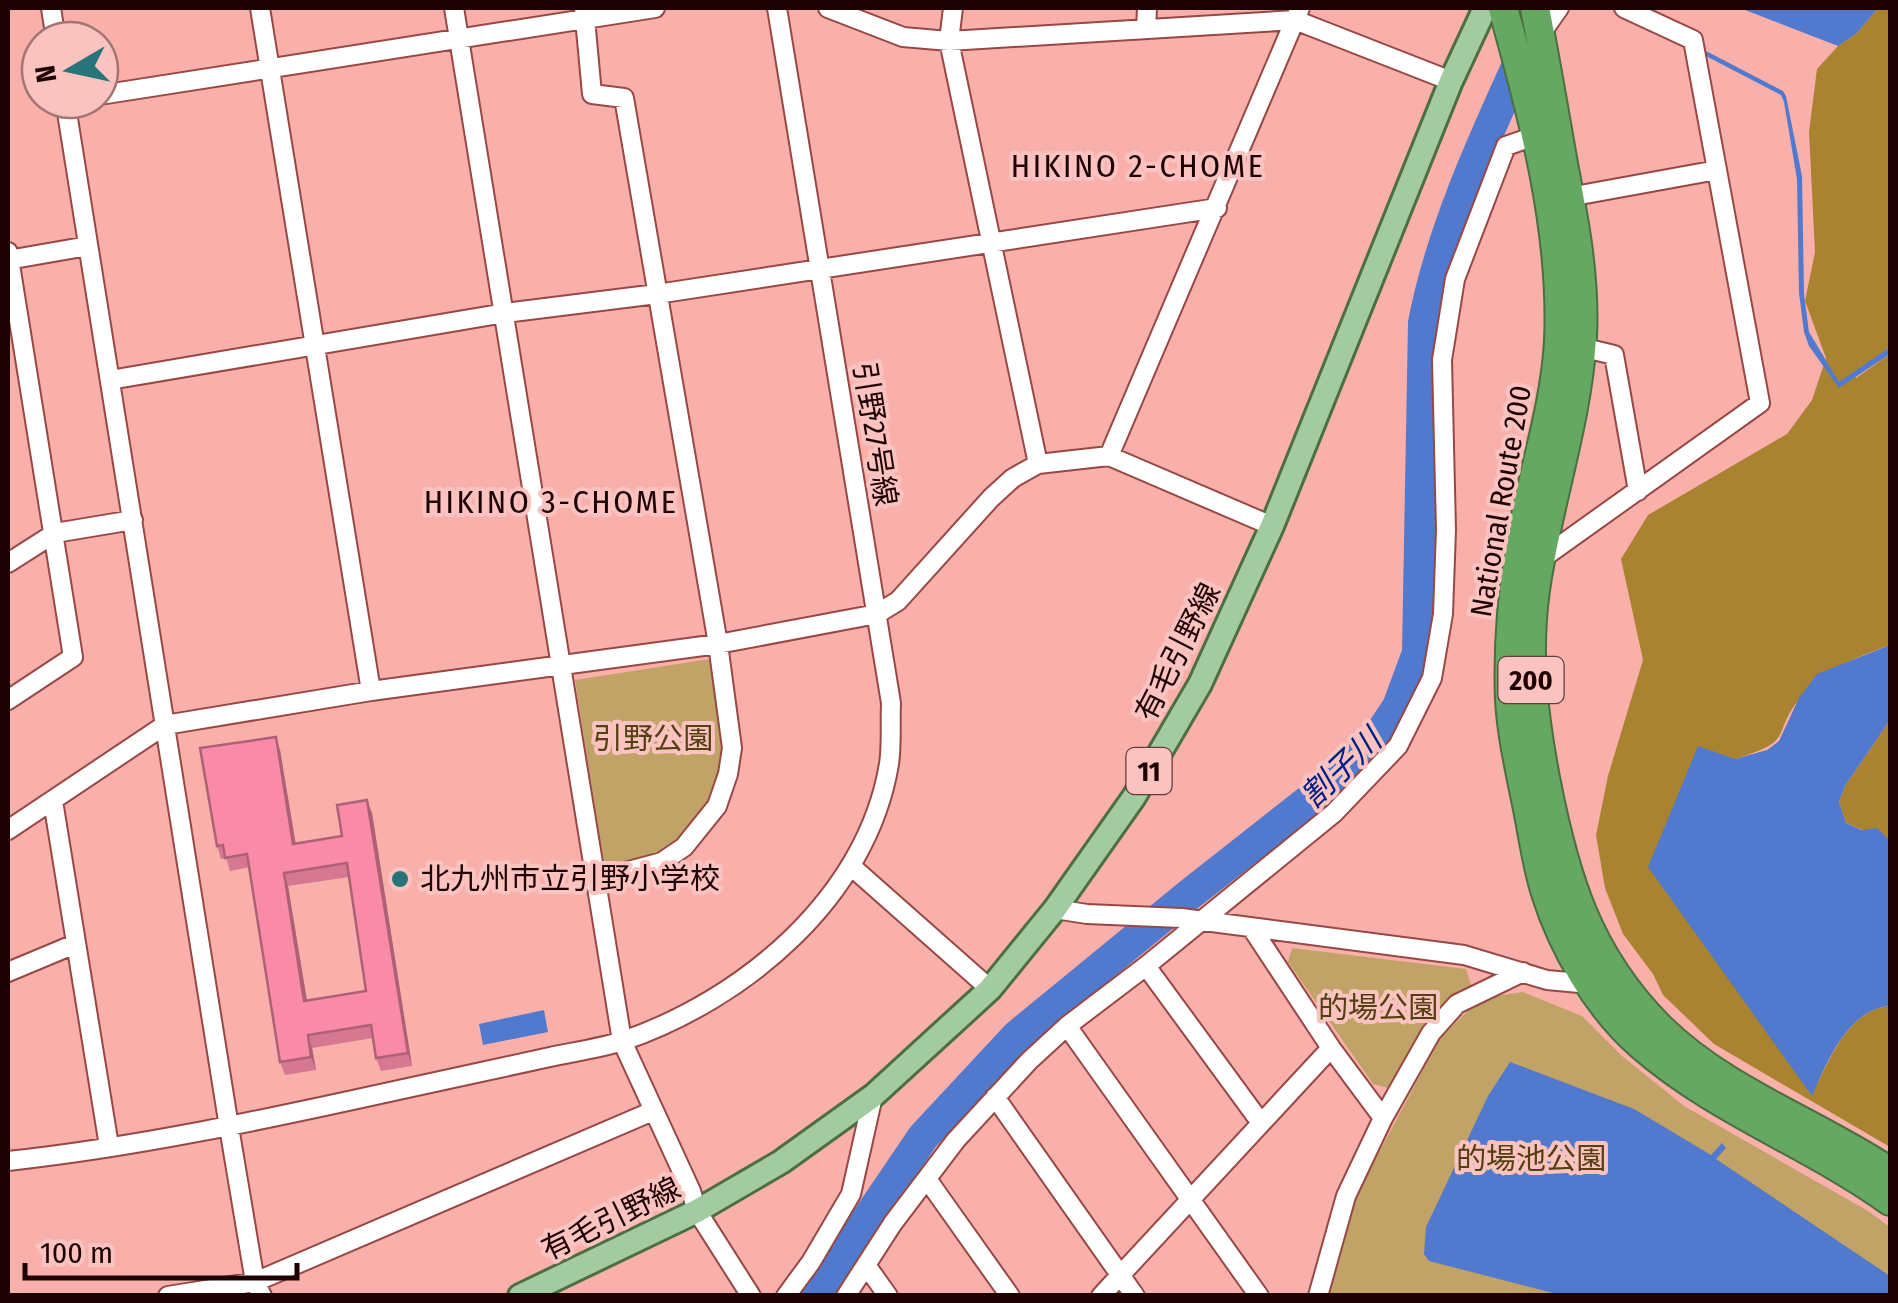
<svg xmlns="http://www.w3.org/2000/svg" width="1898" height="1303" viewBox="0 0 1898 1303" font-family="'Fira Sans Condensed','Noto Sans JP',sans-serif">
  <rect width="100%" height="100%" fill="#f9b0ab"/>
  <!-- green -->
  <path fill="#c1a367" d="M 710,659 C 715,692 722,727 721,760 C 719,794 690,832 663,850 C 649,860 627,863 611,868 L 604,864 L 575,680 Z
    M 1292,948 L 1466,969 L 1471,985 L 1442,1005 L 1388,1088 L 1373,1084 L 1288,962 Z
    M 1523,992 L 1582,1016 L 1621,1055 L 1684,1106 L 1868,1211 L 1890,1227 L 1890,1295 L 1325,1296 L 1352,1203 L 1440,1038 L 1472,1007 L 1495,996 Z"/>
  <!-- forest -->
  <path fill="#a9832f" d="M 1878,8 L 1890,8 L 1890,347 L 1853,374 L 1856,378 L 1890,354 L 1890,645 C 1858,657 1824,669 1801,697 C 1769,736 1798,740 1735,759 L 1811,1095 C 1830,1062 1846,1010 1890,1006 L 1890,1147 L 1714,1044 L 1663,995 L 1653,974 L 1623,934 L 1605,888 L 1596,835 L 1608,776 L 1643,660 L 1621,559 L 1648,515 L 1787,434 L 1812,400 L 1826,358 L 1805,301 L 1815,252 L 1809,132 L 1817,69 L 1838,46 L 1857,33 Z
    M 1890,720 L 1890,841 L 1846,823 L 1839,802 L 1845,786 Z"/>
  <!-- water -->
  <path fill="#5179cd" d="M 1740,8 L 1878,8 L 1857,33 L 1838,46 Z
    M 1706,51 L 1783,91 L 1786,96 L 1802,176 L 1804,294 L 1809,332 L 1839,382 L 1890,347 L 1890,354 L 1839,388 L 1809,346 L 1804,332 L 1799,293 L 1797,179 L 1784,102 L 1781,95 L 1704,55 Z
    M 1890,645 L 1890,720 L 1845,786 L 1839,802 L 1846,823 L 1862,830 L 1877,828 L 1890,841 L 1890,1006 C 1848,1009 1827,1062 1812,1096 L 1648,867 L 1698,746 L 1735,759 L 1767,750 L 1779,741 L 1799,698 L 1817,674 Z
    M 544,1010 L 548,1032 L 483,1045 L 479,1024 Z
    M 1510,1062 L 1634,1109 L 1711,1155 L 1722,1143 L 1726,1148 L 1716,1159 L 1890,1276 L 1890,1295 L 1561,1295 L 1429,1261 L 1424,1254 L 1426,1227 L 1488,1096 Z"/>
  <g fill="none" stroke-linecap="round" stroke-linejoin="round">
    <!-- river -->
    <path stroke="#5179cd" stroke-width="32" d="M 815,1296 L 923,1137 L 1018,1035 L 1190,894 L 1330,784 L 1374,743 L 1398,707 L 1418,653 L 1424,323 C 1444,217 1500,106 1544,8"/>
    <defs>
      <path id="minor" d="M 51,8 L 56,40
        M 260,8 L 371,691
        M 454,8 L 622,1041 L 691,1191 L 697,1211 L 751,1296
        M 584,8 L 592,94 L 624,98 L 718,644 L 732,748 L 728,774 L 717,806 L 684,847 L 662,862 L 595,880
        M 828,8 L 903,37 L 949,41 L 1295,20 L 1451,81
        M 953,8 L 949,41 L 1038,464
        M 1146,29 L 1147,8
        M 1540,35 L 1559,8
        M 100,95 L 655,8
        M 65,100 L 229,1127 L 255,1282 L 262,1296
        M 1569,197 L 1717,170
        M 8,252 L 73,657 L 8,700
        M 8,260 L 88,246
        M 1581,347 L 1614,355 L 1638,491
        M 110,380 L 505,313 L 657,294 L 1217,208
        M 1109,456 L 1300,8
        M 1540,560 L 1760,403 L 1693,40 L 1624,8
        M 8,563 L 55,533 L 133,520
        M 53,801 L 109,1146
        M 8,830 L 165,725 L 371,691 L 718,644 L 877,614 L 898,601 L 991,498 L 1013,478 L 1038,464 L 1109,456 L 1272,526
        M 851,866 L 990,989
        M 1055,909 L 1087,914 L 1181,918 L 1464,955 L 1547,980 L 1590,984 L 1594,981
        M 1253,930 L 1331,1048 L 1383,1118
        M 1146,966 L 1261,1123
        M 8,972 L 75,944
        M 1067,1026 L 1259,1296
        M 995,1097 L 1135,1296
        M 8,1161 C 137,1147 267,1119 394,1091 C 446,1080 498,1068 550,1057 C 574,1052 600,1048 623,1041 C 745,999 867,897 889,764 C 892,744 890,723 891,703 L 777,8
        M 927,1179 L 1010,1296
        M 866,1265 L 888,1296
        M 168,1296 L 255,1282 L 653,1111
        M 786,1296 L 811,1262 L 851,1194 L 873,1096
        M 846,1296 L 893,1223 L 956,1140 L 1029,1061 L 1067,1026 L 1146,966 L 1334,813 L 1398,746 L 1432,678 L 1443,614 L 1446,530 L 1442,360 L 1455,279 L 1506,146 L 1535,136
        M 1101,1296 L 1331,1048
        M 1318,1296 L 1346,1196 L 1383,1118 L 1431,1033 L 1457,1004 L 1523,972"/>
      <path id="major" d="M 520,1296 L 697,1211 L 781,1162 L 873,1096 L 990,989 L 1055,909 L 1134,797 L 1200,684 L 1272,526 L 1451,81 L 1485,8"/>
      <path id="highway" d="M 1503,8 C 1533,115 1564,229 1559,341 C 1555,413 1530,479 1520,549 C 1512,599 1508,650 1510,700 C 1512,734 1520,770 1527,804 C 1533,833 1537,865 1546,893 C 1563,947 1598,1008 1641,1045 C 1715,1110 1811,1144 1890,1201
        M 1535,8 C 1545,60 1554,112 1563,164 C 1574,221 1585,278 1582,337 C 1577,423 1547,505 1535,590 C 1526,654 1533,715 1545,778 C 1564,876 1587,955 1660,1028 C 1725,1092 1815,1122 1890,1172"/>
    </defs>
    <!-- minor casing -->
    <use href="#minor" stroke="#974845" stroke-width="22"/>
    <!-- major casing -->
    <use href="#major" stroke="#4c6e41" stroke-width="28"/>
    <!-- highway casing -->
    <use href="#highway" stroke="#4c6e41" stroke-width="32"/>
    <!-- minor -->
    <use href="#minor" stroke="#fff" stroke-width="18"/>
    <!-- major -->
    <use href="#major" stroke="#a2cba1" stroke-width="22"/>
    <!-- highway -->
    <use href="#highway" stroke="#64a862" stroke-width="28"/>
  </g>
  <!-- wall -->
  <path fill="#d67891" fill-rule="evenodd" d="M 280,750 L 295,844 L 342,836 L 372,813 L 412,1066 L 381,1071 L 376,1058 L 373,1038 L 312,1048 L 316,1070 L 285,1075 L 280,1062 L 250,867 L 230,871 L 226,858 L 221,859 L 217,846 ZM 349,877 L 366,991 L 307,1000 L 288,886 Z"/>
  <!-- shaded-wall -->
  <path fill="#ae6176" d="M 276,737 L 280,750 L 298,857 L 293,844 Z
    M 367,800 L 372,813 L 412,1066 L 408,1053 Z
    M 284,873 L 288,886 L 309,1014 L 304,1001 Z
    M 308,1035 L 312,1048 L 316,1070 L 311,1057 Z"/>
  <!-- building -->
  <path fill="#f98ba9" stroke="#ae6176" stroke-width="2.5" fill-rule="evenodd" d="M 276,737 L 293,844 L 342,836 L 337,805 L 367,800 L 408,1053 L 376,1058 L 371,1025 L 308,1035 L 311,1057 L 280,1062 L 247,854 L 225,858 L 223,845 L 217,846 L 200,748 ZM 347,863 L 366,991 L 304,1001 L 284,873 Z"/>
  <!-- markers -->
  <circle fill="#29737a" stroke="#fbc3bf" stroke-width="4" cx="400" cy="879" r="10"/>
  <g text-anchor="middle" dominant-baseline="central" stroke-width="8" stroke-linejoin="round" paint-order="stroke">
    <!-- shield labels -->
    <g fill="#fbc3bf" stroke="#603c3b" stroke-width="2.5">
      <rect x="1498.5" y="657" width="65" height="46" rx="8"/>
      <rect x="1126.5" y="748" width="45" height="46" rx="8"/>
    </g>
    <g font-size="28" font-weight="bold" fill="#1e0203">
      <text x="1531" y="680">200</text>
      <text x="1149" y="771">11</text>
    </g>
    <!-- street labels -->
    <g font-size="30" fill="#1e0203" stroke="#fbc3bf">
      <text transform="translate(875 434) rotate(81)">引野27号線</text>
      <text transform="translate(1501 501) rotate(-80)">National Route 200</text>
      <text transform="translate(1178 652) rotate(-63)">有毛引野線</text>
      <text transform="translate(611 1219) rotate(-26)">有毛引野線</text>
    </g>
    <!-- park labels -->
    <g font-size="30" fill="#544013" stroke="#fbc3bf">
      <text x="653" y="739">引野公園</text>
      <text x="1378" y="1008">的場公園</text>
      <text x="1531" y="1159">的場池公園</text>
    </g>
    <!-- poi labels -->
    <g font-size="30" fill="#1e0203" stroke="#fbc3bf" text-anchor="start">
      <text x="420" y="879">北九州市立引野小学校</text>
    </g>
    <!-- neighbourhood labels -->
    <g font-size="32" letter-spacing="2.5" fill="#1e0203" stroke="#fbc3bf">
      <text x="1138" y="166">HIKINO 2-CHOME</text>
      <text x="551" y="502">HIKINO 3-CHOME</text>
    </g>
    <!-- water labels -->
    <g font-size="32" font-style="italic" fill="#001f83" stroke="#fbc3bf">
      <text transform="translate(1341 768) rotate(-44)">割子川</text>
    </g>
  </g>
  <!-- border -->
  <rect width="1898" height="1303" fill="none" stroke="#1e0203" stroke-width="20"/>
  <!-- north arrow -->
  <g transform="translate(70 70) rotate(261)"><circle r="48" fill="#fbc3bf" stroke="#a37674" stroke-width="2.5"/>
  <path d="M0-8L18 38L0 25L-18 38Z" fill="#29737a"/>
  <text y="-15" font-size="28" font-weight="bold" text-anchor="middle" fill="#1e0203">N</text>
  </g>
  <!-- scale -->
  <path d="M25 1263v15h272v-15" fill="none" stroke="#1e0203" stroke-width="5"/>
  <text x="40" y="1263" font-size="30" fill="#1e0203" stroke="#fbc3bf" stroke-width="8" paint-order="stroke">100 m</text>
</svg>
